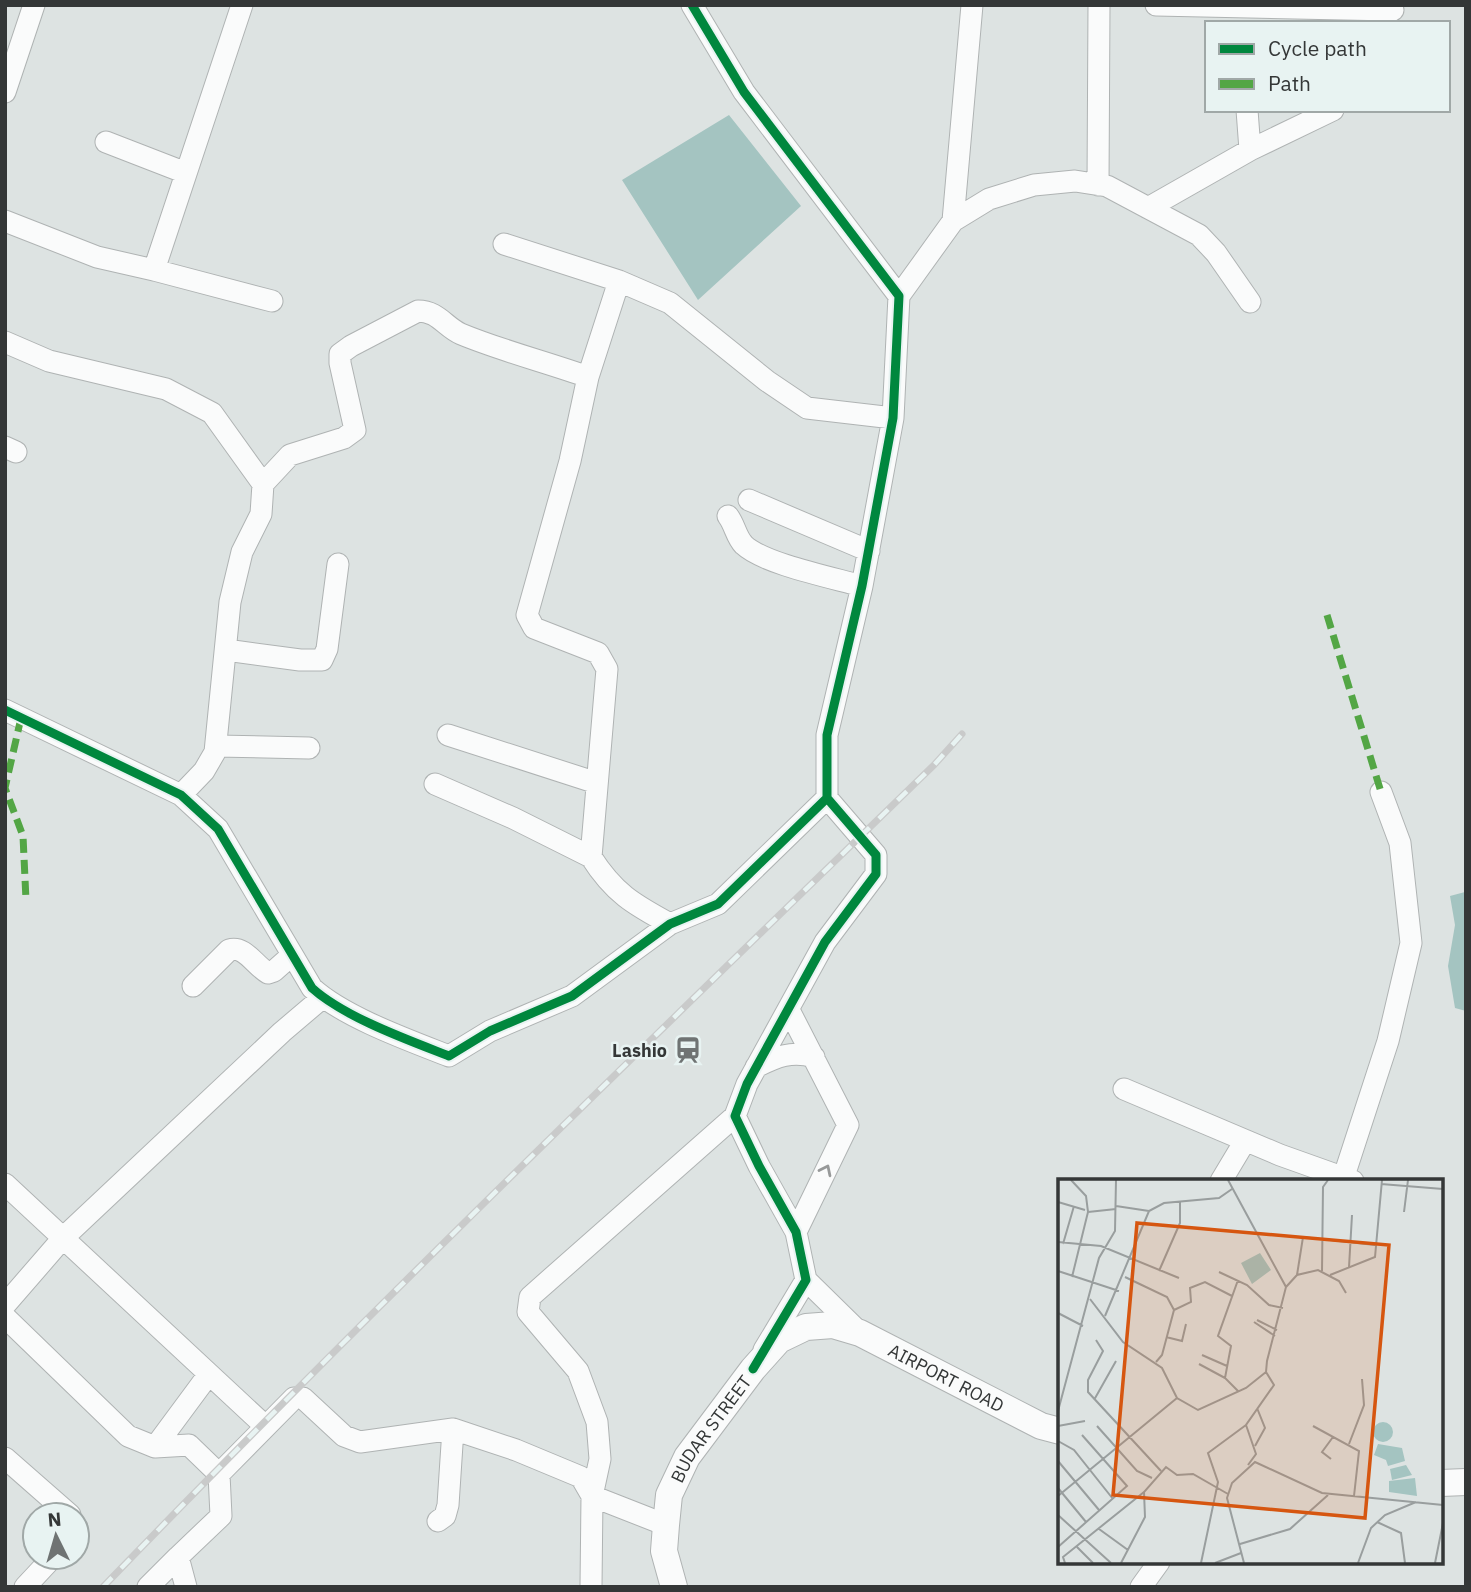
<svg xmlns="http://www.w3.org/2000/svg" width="1471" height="1592" viewBox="0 0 1471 1592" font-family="'IBM Plex Sans',sans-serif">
  <rect width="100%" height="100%" fill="#dde3e2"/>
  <!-- water -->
  <path fill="#a4c4c1" d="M 729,115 L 801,206 L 698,300 L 622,180 Z
    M 1465,892 L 1466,892 L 1466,1011 L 1455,1008 L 1448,966 L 1455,925 L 1450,896 Z"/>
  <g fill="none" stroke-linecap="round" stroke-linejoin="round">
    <defs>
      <path id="minor" d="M 692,5 L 744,92 L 899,296 L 893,418 L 862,586 L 827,735 L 827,798 L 876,855 L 876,874 L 825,942 L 747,1084 L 735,1116 L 759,1166 L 796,1232 L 806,1280 L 764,1350
        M 1156,5 L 1393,10
        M 5,92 L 34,5
        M 1247,110 L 1250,150
        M 106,142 L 186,173
        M 1098,185 L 1099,5
        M 1148,208 L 1250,150 L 1333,110
        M 5,221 L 97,257 L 154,270 L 272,301
        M 953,221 L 972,5
        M 504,244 L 619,281 L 670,303 L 767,381 L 807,408 L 893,418
        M 154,270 L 242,5
        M 619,281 L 588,377 L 570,461 L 527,615 L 534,628 L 598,653 L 607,669 L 591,857 C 614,893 633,904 670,924
        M 899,296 L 953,221 L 989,199 L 1034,185 L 1075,181 L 1107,186 L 1199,235 L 1216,253 L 1250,302
        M 5,342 L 49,361 L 166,389 L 212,413 L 263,484
        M 5,447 L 16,452
        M 749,500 L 869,551
        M 728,516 C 735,525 736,537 744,545 C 764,564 834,578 862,586
        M 226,650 L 300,660 L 322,660 L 327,649 L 338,564
        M 5,710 L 181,795 L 218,829 L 312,988 C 344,1017 408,1040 449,1056 L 490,1031 L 572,996 L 670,924 L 718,904 L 827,798
        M 448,735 L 597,783
        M 216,746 L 309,748
        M 435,784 L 513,818 L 591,857
        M 181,795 L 204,771 L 215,752 L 230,602 L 242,552 L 261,514 L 263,484 L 290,455 L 344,438 L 355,430 L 340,363 L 340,354 L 351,346 L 418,311 C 438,311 445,327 461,334 C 502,351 546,362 588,377
        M 193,986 L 229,950 C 245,945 255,966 268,973 L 274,971 L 292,955
        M 789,1010 L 848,1125 L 796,1232
        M 756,1067 C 776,1057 792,1050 814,1057
        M 1124,1089 L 1280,1155 L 1353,1181
        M 1344,1176 L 1388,1041 L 1411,943 L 1400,843 L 1381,792
        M 1221,1181 L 1245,1141
        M 5,1184 L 265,1426
        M 806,1280 L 859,1332
        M 5,1305 L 63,1238 L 282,1032 L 322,998
        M 5,1317 L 128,1436 L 155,1447 L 189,1445 L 219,1474
        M 155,1447 L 209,1374
        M 5,1458 L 70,1515
        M 438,1521 L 445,1516 L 448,1505 L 453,1429
        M 77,1528 L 77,1529
        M 25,1587 L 53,1557
        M 148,1587 L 178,1557
        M 186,1587 L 178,1557 L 221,1516 L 219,1474 L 294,1398 L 303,1398 L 344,1436 L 360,1442 L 453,1429 L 516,1450 L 581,1477 L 592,1496 L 666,1525
        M 591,1587 L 592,1496 L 600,1459 L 597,1422 L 578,1371 L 528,1312 L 530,1297 L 735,1116
        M 1141,1587 L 1159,1562"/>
      <g id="major">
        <path d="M 1441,1483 L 1466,1482"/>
        <path id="s1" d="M 674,1587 L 664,1551 L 666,1525 L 669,1495 L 687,1457 L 753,1369 L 779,1340 L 806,1327 L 833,1325 L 860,1333 L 1041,1426 L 1060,1431"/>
      </g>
    </defs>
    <!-- minor casing -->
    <use href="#minor" stroke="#afb3b3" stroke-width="23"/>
    <!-- major casing -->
    <use href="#major" stroke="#afb3b3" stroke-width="28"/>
    <!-- minor -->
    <use href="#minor" stroke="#fafbfb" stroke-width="21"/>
    <!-- major -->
    <use href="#major" stroke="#fafbfb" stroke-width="26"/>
    <defs>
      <path id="rail" d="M 103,1587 C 374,1306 655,1036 934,765 L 962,734"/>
    </defs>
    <!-- rail casing -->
    <use href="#rail" stroke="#c9caca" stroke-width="7"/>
    <!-- rail -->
    <use href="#rail" stroke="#e8f3f2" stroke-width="4.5" stroke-dasharray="13" stroke-linecap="butt"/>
    <!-- quiet -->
    <path stroke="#53a645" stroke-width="7" stroke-dasharray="14 7" stroke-linecap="butt" d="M 1327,615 L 1381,792
      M 21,718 L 5,788 L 23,836 L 26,900"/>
    <defs>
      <path id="cycleway" d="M 692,5 L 744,92 L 899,296 L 893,418 L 862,586 L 827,735 L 827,798 L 876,855 L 876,874 L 825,942 L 747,1084 L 735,1116 L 759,1166 L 796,1232 L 806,1280 L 753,1369
        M 5,710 L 181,795 L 218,829 L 312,988 C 344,1017 408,1040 449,1056 L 490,1031 L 572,996 L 670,924 L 718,904 L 827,798"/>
    </defs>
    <!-- cycleway casing -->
    <use href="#cycleway" stroke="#e8f3f2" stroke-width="13"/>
    <!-- cycleway -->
    <use href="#cycleway" stroke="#00873e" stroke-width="9"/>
  </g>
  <!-- one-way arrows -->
  <defs><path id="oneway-chevron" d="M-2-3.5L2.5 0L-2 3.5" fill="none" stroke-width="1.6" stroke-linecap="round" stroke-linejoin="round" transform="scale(1.75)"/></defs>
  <use stroke="#979999" href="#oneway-chevron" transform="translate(826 1170) rotate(-64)"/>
  <!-- icons -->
  <defs>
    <symbol id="station-bare" viewBox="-9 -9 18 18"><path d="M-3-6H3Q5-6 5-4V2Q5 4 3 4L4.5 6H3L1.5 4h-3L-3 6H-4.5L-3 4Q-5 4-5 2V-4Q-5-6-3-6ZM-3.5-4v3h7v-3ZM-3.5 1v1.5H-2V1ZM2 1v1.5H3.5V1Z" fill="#6f7373" stroke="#e8f3f2" stroke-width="2.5" paint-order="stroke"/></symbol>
  </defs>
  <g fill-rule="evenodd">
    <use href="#station-bare" x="669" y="1031" width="38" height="38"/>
  </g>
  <g text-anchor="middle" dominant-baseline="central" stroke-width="5" stroke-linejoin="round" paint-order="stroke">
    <!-- poi labels -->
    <g font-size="18" font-weight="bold" fill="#343737" stroke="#e8f3f2" text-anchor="end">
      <text x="667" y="1050">Lashio</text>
    </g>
    <!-- street labels -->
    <g font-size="18" fill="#343737" stroke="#e8f3f2">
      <text stroke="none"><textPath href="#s1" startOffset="467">AIRPORT ROAD</textPath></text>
      <text stroke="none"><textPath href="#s1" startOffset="172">BUDAR STREET</textPath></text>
    </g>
  </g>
  <!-- overview -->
  <g transform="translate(1058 1179)">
    <rect width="385" height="385" fill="#dde3e2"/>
    <path d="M 202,74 L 213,91 L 194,105 L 183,84 ZM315 253a10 10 0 1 1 20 0a10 10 0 1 1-20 0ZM 320,265 L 344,269 L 347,282 L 330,287 L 328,281 L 316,276 ZM 348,286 L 354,296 L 334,301 L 332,290 ZM 357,299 L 359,317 L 331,313 L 331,302 Z" fill="#a4c4c1"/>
    <path fill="none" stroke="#999e9e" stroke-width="2" d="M 13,1 L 28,17 L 30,33 L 14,98M 170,1 L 228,108 L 209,182 L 208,193 L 216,206 L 188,246 L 198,275 L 190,286M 323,5 L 385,10M 0,23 L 27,31M 58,27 L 91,32M 30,33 L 58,30M 346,33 L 350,1M 0,63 L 43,67 L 121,99M 5,65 L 16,27M 291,88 L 294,36M 0,92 L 61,112M 101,92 L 122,44 L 122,23M 264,92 L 265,8 L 270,1M 161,93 L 189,106 L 211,126 L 225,129M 239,96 L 245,58 L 317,66M 272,96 L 317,78 L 324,1M 67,98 L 109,118 L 116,131M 228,108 L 239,96 L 260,91 L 281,102 L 288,114M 32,120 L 65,163 L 104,189 L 119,219 L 140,231 L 188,209 L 208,193M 0,134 L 25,147M 47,137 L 91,32 L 106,24 L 161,19 L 174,10M 199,141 L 219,151M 196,143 L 217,157M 108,158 L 124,162 L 128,145M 38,161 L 45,172 L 30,201 L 30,213 L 103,292M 144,176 L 169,187M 98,183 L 104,176 L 116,131 L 133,123 L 132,109 L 147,103 L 174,117M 141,185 L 167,199M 180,212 L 167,199 L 173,167 L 160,157 L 180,101M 36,221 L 58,182M 0,232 L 41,79 L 57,52 L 58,1M 0,247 L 27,242M 39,247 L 79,292 L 94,299M 255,247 L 301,272 L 296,317M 0,262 L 16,271 L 55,320M 291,265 L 306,226 L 304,200M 197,267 L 207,249 L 199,229M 273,280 L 264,273 L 275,258M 0,282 L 41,331M 0,309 L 28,343M 0,317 L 119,219M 0,336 L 53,384M 319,343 L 343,354 L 347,384M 41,350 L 70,371M 182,365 L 232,350 L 270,316M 0,368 L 69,307 L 24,256M 19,368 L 35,384M 7,384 L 5,378 L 86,313M 63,384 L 87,338 L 86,313 L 108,288 L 119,296 L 135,295 L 170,315M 143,384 L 160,303 L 150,274 L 188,246M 157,384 L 183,374M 186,384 L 169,319 L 174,304 L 197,283 L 264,314 L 385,326M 300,384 L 313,349 L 327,336 L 358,323M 377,384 L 385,344"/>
    <path fill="#d65610" fill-opacity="0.15" stroke="#d65610" stroke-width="3.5" d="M 79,44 L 331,66 L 307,339 L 55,316 Z"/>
    <rect width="385" height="385" fill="none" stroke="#343737" stroke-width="3.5"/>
  </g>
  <!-- border -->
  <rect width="1471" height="1592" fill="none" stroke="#343737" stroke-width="14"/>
  <!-- legend -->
  <rect x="1205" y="21" width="245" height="91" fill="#e8f3f2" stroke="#a0a8a7" stroke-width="2"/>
  <rect x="1219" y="44" width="35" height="10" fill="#00873e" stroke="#a0a8a7" stroke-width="2"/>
  <text x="1268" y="56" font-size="21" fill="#343737">Cycle path</text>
  <rect x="1219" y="79" width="35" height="10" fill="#53a645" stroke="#a0a8a7" stroke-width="2"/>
  <text x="1268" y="91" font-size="21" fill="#343737">Path</text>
  <!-- north arrow -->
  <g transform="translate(56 1536) rotate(355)"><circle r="33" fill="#e8f3f2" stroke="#a0a8a7" stroke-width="2"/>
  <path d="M0-5L12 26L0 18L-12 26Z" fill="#6f7373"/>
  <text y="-10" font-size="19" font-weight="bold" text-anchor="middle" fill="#343737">N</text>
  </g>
</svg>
